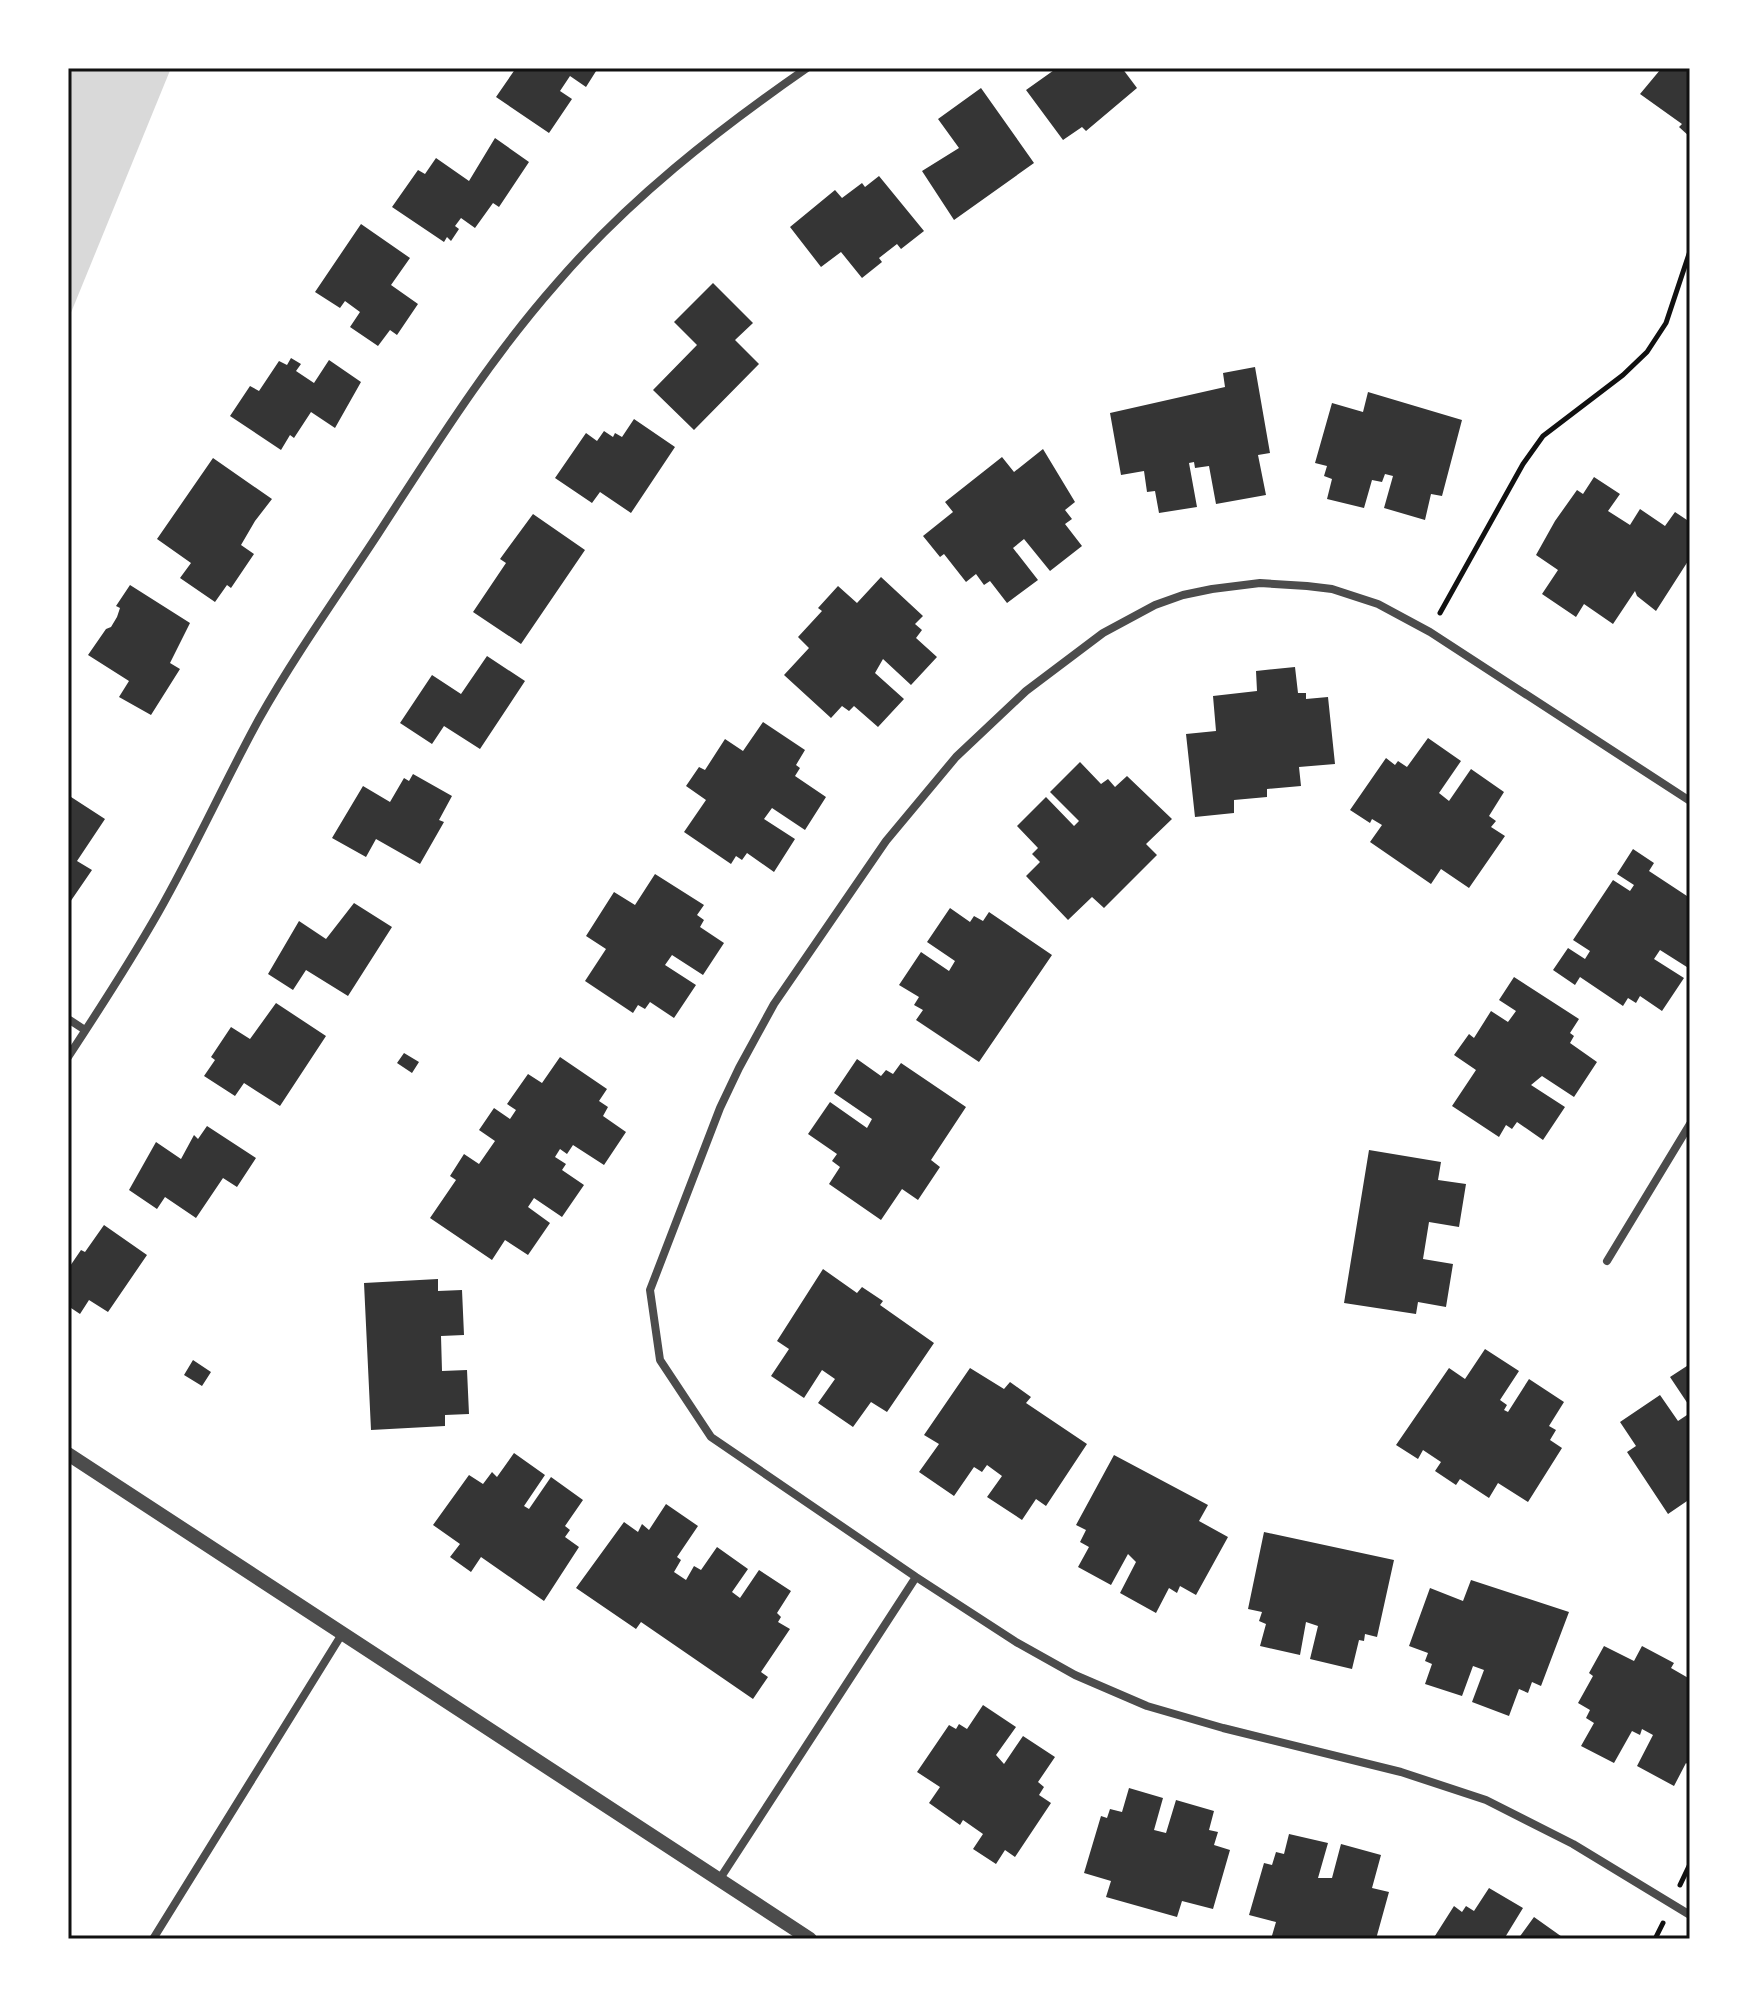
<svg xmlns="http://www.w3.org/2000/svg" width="1758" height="2007" viewBox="0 0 1758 2007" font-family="'Source Sans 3',sans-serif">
  <rect width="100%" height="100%" fill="#fff"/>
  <!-- water -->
  <path fill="#d9d9d9" d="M 68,68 L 171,68 L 68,320 Z"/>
  <!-- building -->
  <path fill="#353535" d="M 516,68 L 598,68 L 586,87 L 570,76 L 560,91 L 572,99 L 549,133 L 496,97 Z
    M 1057,68 L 1122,68 L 1137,88 L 1086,131 L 1082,127 L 1063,140 L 1026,90 Z
    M 1657,68 L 1690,68 L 1690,137 L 1679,127 L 1682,124 L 1640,94 L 1660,70 Z
    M 981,88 L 1034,163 L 954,220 L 922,171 L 959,148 L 938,119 Z
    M 495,138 L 529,162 L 499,207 L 493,203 L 475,228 L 461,218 L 455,226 L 459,229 L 451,241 L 447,237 L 444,242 L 392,207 L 418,170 L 425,174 L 436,158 L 469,181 Z
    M 879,176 L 924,231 L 901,249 L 897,244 L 879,258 L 882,262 L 862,278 L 841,252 L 821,267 L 790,227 L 835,190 L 842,198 L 862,183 L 865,187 Z
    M 361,224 L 410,258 L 391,285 L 418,304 L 397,335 L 390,330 L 378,346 L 350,327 L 360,312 L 345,301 L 340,308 L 315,292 Z
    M 713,283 L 753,323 L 735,340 L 759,364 L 694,430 L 653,390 L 697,345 L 674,322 Z
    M 291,358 L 301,364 L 296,371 L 314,383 L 329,360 L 361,382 L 335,428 L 311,412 L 294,438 L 290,435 L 281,450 L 230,416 L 250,386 L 259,391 L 279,361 L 287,365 Z
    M 1255,367 L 1270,453 L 1258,455 L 1266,495 L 1216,504 L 1209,466 L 1195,468 L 1194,462 L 1189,463 L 1197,507 L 1159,513 L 1155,491 L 1147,492 L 1144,471 L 1121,475 L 1110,413 L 1225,387 L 1223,373 Z
    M 1368,392 L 1462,420 L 1442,496 L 1431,494 L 1425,520 L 1384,508 L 1393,476 L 1385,474 L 1382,482 L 1372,480 L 1364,508 L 1327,499 L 1332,479 L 1324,476 L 1327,466 L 1315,463 L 1332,403 L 1363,412 Z
    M 634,419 L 675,447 L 631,513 L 600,492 L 592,503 L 555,478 L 586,433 L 597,441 L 604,431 L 613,437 L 615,433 L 622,437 Z
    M 1043,449 L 1075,502 L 1065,510 L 1072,519 L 1065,524 L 1082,546 L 1050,571 L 1024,539 L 1013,548 L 1038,580 L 1007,603 L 990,581 L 984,585 L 976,574 L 966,582 L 944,554 L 940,557 L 923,536 L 953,512 L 945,502 L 1002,457 L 1014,472 Z
    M 213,458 L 272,499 L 255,521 L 241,545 L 254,554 L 231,588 L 227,585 L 215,602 L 180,578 L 191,563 L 157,539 Z
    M 1594,477 L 1620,494 L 1608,511 L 1630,525 L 1640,509 L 1665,526 L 1675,512 L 1690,522 L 1690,558 L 1656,611 L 1637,596 L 1635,591 L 1613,624 L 1584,604 L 1576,617 L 1542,594 L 1558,570 L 1536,555 L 1555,521 L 1577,490 L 1583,494 Z
    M 533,514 L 585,550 L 521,644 L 473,612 L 506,563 L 500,559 Z
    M 881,577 L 923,616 L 915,624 L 922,630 L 916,638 L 937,657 L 911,685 L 883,659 L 875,673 L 904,699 L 878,727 L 854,706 L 849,711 L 842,706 L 831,718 L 784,675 L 809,648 L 798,637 L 822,611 L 818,608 L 838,586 L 857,603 Z
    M 130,585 L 190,623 L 170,663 L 180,669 L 151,715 L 119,697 L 129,681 L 88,655 L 106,629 L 111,627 L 117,617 L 120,608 L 116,606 Z
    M 487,656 L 525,681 L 480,749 L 444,726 L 432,744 L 400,723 L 432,675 L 461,694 Z
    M 1295,667 L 1298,693 L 1306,693 L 1306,699 L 1328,697 L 1335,764 L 1299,767 L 1301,786 L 1267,789 L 1267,797 L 1234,800 L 1234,813 L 1195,817 L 1186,734 L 1216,731 L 1213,696 L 1257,691 L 1256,671 Z
    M 763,722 L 805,750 L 796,765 L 800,768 L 795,776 L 826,797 L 805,830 L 772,808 L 764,819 L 795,839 L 774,872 L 747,853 L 742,860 L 736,856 L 731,864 L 684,832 L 706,800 L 686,786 L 699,767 L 705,770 L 725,739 L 743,751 Z
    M 1428,738 L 1461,761 L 1439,793 L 1449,801 L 1471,769 L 1504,792 L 1489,816 L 1496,821 L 1491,827 L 1505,836 L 1469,888 L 1441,869 L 1431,884 L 1370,842 L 1382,825 L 1372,819 L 1370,823 L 1350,810 L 1386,758 L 1395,765 L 1398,761 L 1407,767 Z
    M 1080,762 L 1101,784 L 1108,779 L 1115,787 L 1127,776 L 1172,819 L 1146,844 L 1157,855 L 1104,908 L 1092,897 L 1068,920 L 1026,876 L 1040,862 L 1032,854 L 1038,848 L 1017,826 L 1046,797 L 1074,826 L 1079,821 L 1050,792 Z
    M 413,774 L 452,796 L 439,820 L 444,822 L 420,864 L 376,839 L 366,857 L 332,838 L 363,786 L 390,802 L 404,778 L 409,781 Z
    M 68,795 L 105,819 L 77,861 L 92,870 L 68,905 Z
    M 1633,849 L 1654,863 L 1649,871 L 1690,898 L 1690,906 L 1687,911 L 1690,913 L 1690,969 L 1660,950 L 1654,959 L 1684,978 L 1662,1011 L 1640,996 L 1636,1003 L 1628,998 L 1623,1006 L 1580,977 L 1575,985 L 1553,970 L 1568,948 L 1585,959 L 1590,951 L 1573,940 L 1613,880 L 1630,891 L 1634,885 L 1617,874 Z
    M 655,874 L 704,905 L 697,915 L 704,920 L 700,927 L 724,943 L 703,975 L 672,955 L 665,965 L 696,985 L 674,1018 L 650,1002 L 645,1009 L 638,1005 L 633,1013 L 585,981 L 606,949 L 586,936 L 614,892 L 635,905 Z
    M 354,903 L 392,927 L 348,996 L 306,970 L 293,990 L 268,974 L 299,921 L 326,939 Z
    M 950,908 L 970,922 L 974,916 L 983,921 L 989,912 L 1052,955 L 979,1062 L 916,1020 L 923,1010 L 914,1005 L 919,997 L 899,985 L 921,952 L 949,971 L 955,961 L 927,942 Z
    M 1514,977 L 1579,1019 L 1570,1033 L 1574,1036 L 1570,1043 L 1597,1062 L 1574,1097 L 1542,1076 L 1531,1085 L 1565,1107 L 1543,1140 L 1517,1122 L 1512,1129 L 1506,1125 L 1499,1137 L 1452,1106 L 1476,1070 L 1454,1055 L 1469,1034 L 1474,1038 L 1491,1011 L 1508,1022 L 1516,1011 L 1499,1000 Z
    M 276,1003 L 326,1036 L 280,1106 L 244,1083 L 235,1096 L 204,1076 L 215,1060 L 211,1057 L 231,1027 L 250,1039 Z
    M 404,1053 L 419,1062 L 412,1073 L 397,1063 Z
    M 560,1057 L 607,1089 L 599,1101 L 608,1107 L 603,1116 L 626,1132 L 604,1165 L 573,1145 L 567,1154 L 560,1149 L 555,1157 L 566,1164 L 562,1170 L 584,1185 L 562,1217 L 534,1198 L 528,1207 L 550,1223 L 528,1255 L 505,1240 L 492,1260 L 430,1218 L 456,1180 L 450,1176 L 464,1154 L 479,1164 L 495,1141 L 479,1130 L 494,1108 L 510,1119 L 516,1110 L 507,1104 L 528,1074 L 542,1083 Z
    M 857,1059 L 881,1076 L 886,1070 L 893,1074 L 901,1063 L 966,1107 L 931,1160 L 940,1167 L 918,1200 L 902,1189 L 881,1220 L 829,1184 L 840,1167 L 832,1161 L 837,1154 L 808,1134 L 830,1102 L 867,1128 L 872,1119 L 834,1093 Z
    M 207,1126 L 256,1158 L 237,1187 L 223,1178 L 196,1218 L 165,1197 L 157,1209 L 129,1190 L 156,1142 L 181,1159 L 194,1135 L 198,1139 Z
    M 1369,1150 L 1441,1162 L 1438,1180 L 1466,1184 L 1459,1227 L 1429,1222 L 1423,1259 L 1453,1264 L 1446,1307 L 1418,1302 L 1416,1314 L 1344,1303 Z
    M 104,1225 L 147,1255 L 108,1312 L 89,1300 L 80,1314 L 68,1306 L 68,1269 L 81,1250 L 85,1252 Z
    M 823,1269 L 857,1293 L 862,1287 L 883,1301 L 880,1305 L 934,1343 L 887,1412 L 871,1402 L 853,1427 L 818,1403 L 835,1379 L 822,1370 L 804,1398 L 771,1376 L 789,1349 L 777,1341 Z
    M 438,1279 L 438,1291 L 462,1290 L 464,1335 L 441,1336 L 442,1371 L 467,1370 L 469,1414 L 445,1415 L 445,1426 L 371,1430 L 364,1283 Z
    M 1485,1349 L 1519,1371 L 1500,1400 L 1507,1405 L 1504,1410 L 1508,1412 L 1529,1379 L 1564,1402 L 1549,1426 L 1556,1430 L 1550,1440 L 1562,1448 L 1528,1502 L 1498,1483 L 1489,1498 L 1460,1479 L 1456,1485 L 1435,1471 L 1441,1462 L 1423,1450 L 1418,1459 L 1396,1445 L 1449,1368 L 1465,1379 Z
    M 193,1360 L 211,1372 L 202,1386 L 184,1375 Z
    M 1690,1364 L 1690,1407 L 1670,1377 Z
    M 970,1368 L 1004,1389 L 1010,1382 L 1031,1397 L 1026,1403 L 1087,1444 L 1046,1506 L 1036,1499 L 1022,1520 L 987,1497 L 1002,1476 L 987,1465 L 982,1472 L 974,1467 L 954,1496 L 919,1472 L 939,1444 L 924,1435 Z
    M 1660,1395 L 1678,1421 L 1690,1413 L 1690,1499 L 1668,1514 L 1627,1452 L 1636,1446 L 1620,1422 Z
    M 514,1453 L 545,1475 L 524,1506 L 529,1509 L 551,1477 L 583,1500 L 565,1526 L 570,1530 L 565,1537 L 579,1547 L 544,1601 L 481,1557 L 471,1572 L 450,1557 L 460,1544 L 433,1525 L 469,1475 L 483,1484 L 492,1472 L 497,1477 Z
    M 1114,1455 L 1208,1505 L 1199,1521 L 1228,1537 L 1196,1595 L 1180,1586 L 1177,1593 L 1169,1588 L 1156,1613 L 1120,1593 L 1136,1562 L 1128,1554 L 1111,1585 L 1078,1567 L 1089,1547 L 1080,1542 L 1086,1530 L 1076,1525 Z
    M 666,1504 L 698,1526 L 677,1557 L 681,1560 L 674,1572 L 686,1580 L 694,1566 L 701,1570 L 717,1547 L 748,1569 L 732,1592 L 740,1598 L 759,1570 L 791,1591 L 777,1613 L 781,1617 L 778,1622 L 790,1629 L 761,1672 L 768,1677 L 753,1699 L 641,1622 L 636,1629 L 576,1588 L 624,1522 L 638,1532 L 642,1524 L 649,1530 Z
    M 1264,1532 L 1394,1560 L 1377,1637 L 1365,1634 L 1364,1641 L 1359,1640 L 1352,1669 L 1310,1659 L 1318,1626 L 1306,1622 L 1300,1655 L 1260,1646 L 1266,1624 L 1259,1621 L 1262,1612 L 1248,1609 Z
    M 1471,1580 L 1569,1612 L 1541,1686 L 1532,1682 L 1528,1693 L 1519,1689 L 1509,1716 L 1472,1702 L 1484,1670 L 1473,1666 L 1462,1696 L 1425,1684 L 1432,1664 L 1425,1661 L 1428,1653 L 1409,1646 L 1430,1588 L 1463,1601 Z
    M 1604,1646 L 1634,1661 L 1642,1646 L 1674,1663 L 1671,1668 L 1690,1679 L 1690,1766 L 1686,1763 L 1674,1786 L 1637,1766 L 1653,1735 L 1642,1729 L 1640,1735 L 1632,1731 L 1614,1763 L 1581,1746 L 1594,1723 L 1586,1718 L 1590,1710 L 1578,1703 L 1593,1676 L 1589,1673 Z
    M 983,1705 L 1016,1727 L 996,1755 L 1004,1764 L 1023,1736 L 1055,1757 L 1038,1782 L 1044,1787 L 1039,1795 L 1051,1803 L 1015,1857 L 1005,1850 L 996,1864 L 973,1849 L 983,1834 L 963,1820 L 960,1825 L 929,1803 L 940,1787 L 917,1772 L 949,1725 L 956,1729 L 959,1724 L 967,1729 Z
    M 1129,1788 L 1163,1798 L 1154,1830 L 1166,1833 L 1176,1800 L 1214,1811 L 1209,1830 L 1218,1832 L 1214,1845 L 1230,1850 L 1213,1909 L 1182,1901 L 1177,1917 L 1106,1897 L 1111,1881 L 1084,1873 L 1101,1816 L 1107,1818 L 1110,1809 L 1122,1812 Z
    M 1289,1834 L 1328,1843 L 1318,1878 L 1332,1878 L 1341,1844 L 1381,1855 L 1372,1888 L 1389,1892 L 1376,1939 L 1271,1939 L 1276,1922 L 1249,1915 L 1264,1863 L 1272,1865 L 1276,1852 L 1284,1854 Z
    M 1489,1888 L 1523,1908 L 1504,1939 L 1433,1939 L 1454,1906 L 1462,1912 L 1466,1906 L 1474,1911 Z
    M 1534,1917 L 1565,1939 L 1518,1939 Z"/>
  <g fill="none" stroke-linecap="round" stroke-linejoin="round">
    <!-- path -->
    <path stroke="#111" stroke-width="5" d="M 1440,613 L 1523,464 L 1543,436 L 1623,375 L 1647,352 L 1666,323 L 1690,251
      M 1680,1885 L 1690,1864
      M 1655,1939 L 1663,1923"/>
    <!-- minor -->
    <path stroke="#4c4c4c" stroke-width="8" d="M 1690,801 L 1430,632 L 1378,604 L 1332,589 L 1307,586 L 1260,583 L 1212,589 L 1183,595 L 1155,605 L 1103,633 L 1026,691 L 956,757 L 886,841 L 774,1004 L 739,1068 L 720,1108 L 650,1290 L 660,1360 L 711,1437 L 916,1577 L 1016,1642 L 1075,1675 L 1147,1706 L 1223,1728 L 1401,1772 L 1486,1800 L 1573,1844 L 1690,1915
      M 68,1019 L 85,1030
      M 68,1057 C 99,1010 130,962 158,913 C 194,850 224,783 259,719 C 295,655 338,595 378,534 C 434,448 488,361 556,284 C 628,200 716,131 807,68
      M 1607,1261 L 1690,1124
      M 719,1880 L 916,1577
      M 153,1939 L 342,1634"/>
    <!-- tertiary -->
    <path stroke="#4c4c4c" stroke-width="14" d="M 68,1454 L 810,1939"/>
  </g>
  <!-- border -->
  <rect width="1758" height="2007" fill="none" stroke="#ffffff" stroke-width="140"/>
  <rect x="70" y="70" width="1618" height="1867" fill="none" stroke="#111" stroke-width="3"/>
</svg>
